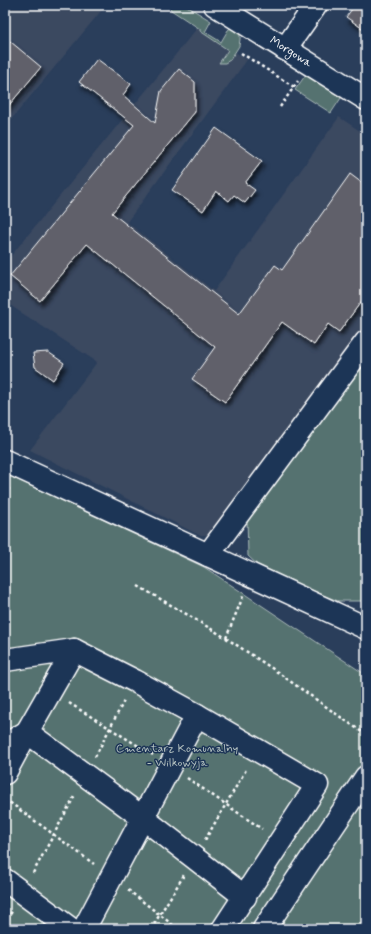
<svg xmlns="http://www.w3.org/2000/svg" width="371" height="934" viewBox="0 0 371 934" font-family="Mynerve,sans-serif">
  <defs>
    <filter id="shadow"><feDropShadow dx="2.5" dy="4.5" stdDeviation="2" flood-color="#0009"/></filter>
  </defs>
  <rect width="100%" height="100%" fill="#2a3e5b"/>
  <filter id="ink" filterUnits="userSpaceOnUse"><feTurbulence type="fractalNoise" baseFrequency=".025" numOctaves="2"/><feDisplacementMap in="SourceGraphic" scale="8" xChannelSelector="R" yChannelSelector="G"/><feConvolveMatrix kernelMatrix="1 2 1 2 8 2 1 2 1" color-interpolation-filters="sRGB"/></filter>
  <g filter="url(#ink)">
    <!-- built -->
    <path fill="#3a4860" d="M 5,5 L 106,5 L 5,127 Z
      M 198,27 L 247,60 L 127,222 L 214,291 L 339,117 L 366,135 L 366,326 L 211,535 L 199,535 L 30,450 L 97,362 L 5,302 L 5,263 Z"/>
    <!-- green -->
    <path fill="#557270" stroke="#aab8b8" d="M 169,5 L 185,5 L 211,21 L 205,32 L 221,42 L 228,30 L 233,26 L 238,31 L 240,35 L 240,39 L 239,46 L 230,60 L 225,63 L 219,63 L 228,50 L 200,31 L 200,29 L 171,10 Z
      M 307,73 L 343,95 L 331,113 L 295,90 Z
      M 366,354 L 366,601 L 338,601 L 264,571 L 248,556 L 247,517 Z
      M 5,474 L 204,567 L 366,675 L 366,929 L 5,929 Z"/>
    <!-- building -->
    <path fill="#60616a" stroke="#fff" filter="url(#shadow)" d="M 355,5 L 366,5 L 366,31 L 346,17 Z
      M 5,37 L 41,67 L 5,110 Z
      M 97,59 L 131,84 L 123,95 L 155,123 L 161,91 L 179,69 L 195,82 L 195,112 L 112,213 L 239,314 L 275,265 L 282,270 L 350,174 L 366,186 L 366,295 L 339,332 L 328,324 L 314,345 L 282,322 L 225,402 L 192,379 L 215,347 L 87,244 L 40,301 L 10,276 L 134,125 L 79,82 Z
      M 216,128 L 262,161 L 245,183 L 255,190 L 245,203 L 234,195 L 229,201 L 216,191 L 203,211 L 172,190 Z
      M 48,352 L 64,363 L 53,380 L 35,367 L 33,353 Z"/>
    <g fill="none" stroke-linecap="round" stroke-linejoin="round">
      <defs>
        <g id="minor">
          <path id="s1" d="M 215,5 L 366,99"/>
          <path d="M 285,49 L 316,5"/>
          <path d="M 5,461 L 366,628"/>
          <path d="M 208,555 L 366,342"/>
          <path d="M 5,660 L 74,650 L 135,681 L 197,715 L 317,785 L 223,929"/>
          <path d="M 5,745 L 27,732 L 143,818 L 245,897"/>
          <path d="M 5,773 L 27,732 L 74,650"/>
          <path d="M 5,880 L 71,929"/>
          <path d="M 84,929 L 197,715"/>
          <path d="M 264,929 L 366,777"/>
        </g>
      </defs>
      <!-- minor casing -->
      <use href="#minor" stroke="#fff" stroke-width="25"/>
      <!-- path -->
      <path stroke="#fff" stroke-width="2.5" stroke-dasharray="3 3" stroke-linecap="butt" d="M 241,53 L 294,87
        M 280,107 L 298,81
        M 5,496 L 10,486
        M 138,586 L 188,615 L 226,638 L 273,669 L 366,735
        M 226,638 L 244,594
        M 69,703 L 153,755
        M 95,757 L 125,699
        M 187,778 L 262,829
        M 5,799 L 94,864
        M 205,840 L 247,768
        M 33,873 L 75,795
        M 128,890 L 178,929
        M 5,925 L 12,911
        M 151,929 L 184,875"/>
      <!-- minor -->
      <use href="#minor" stroke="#1d3557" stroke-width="22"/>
    </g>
  </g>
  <g text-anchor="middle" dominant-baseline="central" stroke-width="3" stroke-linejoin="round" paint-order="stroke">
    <!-- street labels -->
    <g font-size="12" fill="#fff" stroke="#1d3557">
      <text stroke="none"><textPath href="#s1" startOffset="89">Morgowa</textPath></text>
    </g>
    <!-- park labels -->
    <g font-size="12" fill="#b2c0bf" stroke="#1d3557">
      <text x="177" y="749">Cmentarz Komunalny<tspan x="177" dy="14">- Wilkowyja</tspan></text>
    </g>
  </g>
  <!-- margin -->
  <rect width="371" height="934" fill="none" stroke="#1d3557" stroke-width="20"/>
  <rect x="10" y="10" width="351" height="914" fill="none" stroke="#fff" stroke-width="1.5" filter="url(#ink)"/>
</svg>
